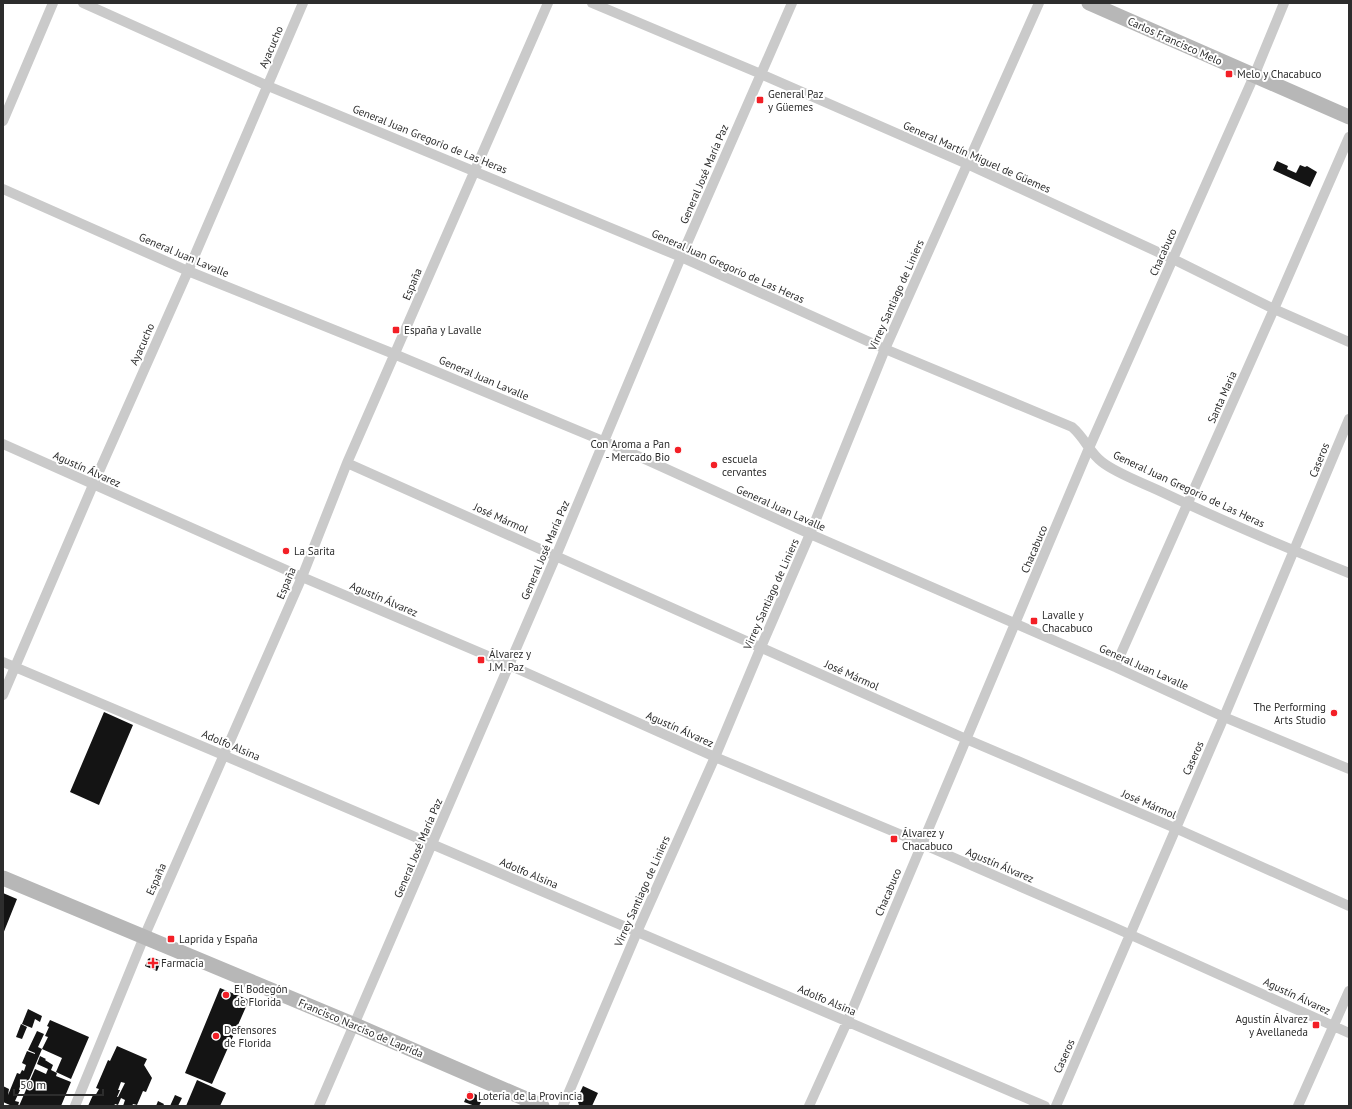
<svg xmlns="http://www.w3.org/2000/svg" width="1352" height="1109" viewBox="0 0 1352 1109" font-family="'PT Sans',sans-serif">
  <rect width="100%" height="100%" fill="#fff"/>
  <!-- building -->
  <path fill="#141414" fill-rule="evenodd" d="M 1277,161 L 1288,166 L 1287,169 L 1296,173 L 1300,165 L 1305,167 L 1307,166 L 1317,172 L 1310,187 L 1273,170 Z
    M 104,712 L 133,725 L 99,805 L 70,792 Z
    M 3,893 L 17,899 L 3,934 Z
    M 152,957 L 161,961 L 157,971 L 145,966 L 148,959 Z
    M 220,988 L 249,1000 L 212,1084 L 185,1073 Z
    M 28,1009 L 42,1016 L 40,1022 L 35,1019 L 32,1028 L 22,1024 Z
    M 50,1020 L 89,1037 L 71,1079 L 56,1072 L 62,1058 L 42,1049 L 48,1037 L 45,1036 L 49,1027 L 47,1026 Z
    M 21,1024 L 27,1027 L 22,1039 L 16,1037 Z
    M 37,1031 L 44,1034 L 38,1047 L 42,1049 L 26,1087 L 22,1086 L 15,1101 L 19,1102 L 18,1106 L 12,1106 L 3,1102 L 3,1086 L 9,1089 L 8,1095 L 17,1073 L 20,1074 L 22,1070 L 24,1071 L 26,1065 L 22,1063 L 27,1051 L 35,1054 L 35,1053 L 28,1050 Z
    M 117,1046 L 147,1059 L 144,1065 L 152,1078 L 146,1092 L 143,1091 L 137,1105 L 133,1104 L 132,1106 L 123,1106 L 125,1100 L 121,1098 L 118,1105 L 115,1104 L 114,1106 L 88,1106 L 93,1095 L 95,1096 L 99,1089 L 96,1088 L 108,1060 L 110,1061 ZM 121,1082 L 125,1083 L 118,1097 L 117,1097 L 120,1090 L 118,1090 Z
    M 40,1056 L 46,1059 L 45,1060 L 53,1065 L 51,1070 L 57,1073 L 56,1076 L 71,1082 L 61,1106 L 19,1106 L 35,1069 L 46,1074 L 48,1069 L 37,1064 Z
    M 197,1080 L 226,1093 L 220,1106 L 186,1106 Z
    M 583,1086 L 598,1093 L 592,1106 L 579,1105 L 577,1099 Z
    M 469,1091 L 483,1098 L 479,1106 L 475,1106 L 464,1102 Z
    M 175,1095 L 182,1098 L 178,1106 L 170,1106 Z
    M 158,1101 L 164,1104 L 163,1106 L 156,1106 Z"/>
  <g fill="none" stroke-linecap="round" stroke-linejoin="round">
    <!-- street -->
    <path stroke="#cacaca" stroke-width="10" d="M 83,3 L 268,86 L 681,257 L 885,349 L 1072,427 C 1085,438 1089,452 1102,462 C 1117,474 1146,484 1164,493 C 1225,522 1287,548 1349,573
      M 592,3 L 761,74 L 967,164 L 1173,259 L 1274,309 L 1349,342
      M 3,121 L 53,3
      M 3,189 L 188,271 L 394,354 L 627,451 L 810,534 L 1115,667 L 1224,717 L 1349,769
      M 3,444 L 302,577 L 509,665 L 715,757 L 897,833 L 1111,926 L 1349,1033
      M 347,463 L 966,739 L 1175,828 L 1349,906
      M 3,662 L 223,755 L 1045,1106
      M 1115,667 L 1274,309 L 1349,137
      M 3,695 L 93,485 L 188,271 L 303,3
      M 75,1106 L 144,937 L 302,577 L 347,463 L 548,3
      M 319,1106 L 556,556 L 681,257 L 792,3
      M 563,1106 L 637,932 L 715,757 L 761,647 L 810,534 L 885,349 L 1039,3
      M 809,1106 L 847,1022 L 1089,448 L 1254,76 L 1284,3
      M 1056,1106 L 1224,717 L 1349,419
      M 1298,1106 L 1349,991"/>
    <!-- secondary -->
    <path stroke="#b7b7b7" stroke-width="15" d="M 1089,3 L 1349,117
      M 3,878 L 355,1025 L 542,1106"/>
  </g>
  <!-- markers -->
  <g fill="#f31f26" stroke="#fff" stroke-width="1.5">
    <rect x="1225" y="70" width="8" height="8" rx="2"/>
    <rect x="756" y="96" width="8" height="8" rx="2"/>
    <rect x="392" y="326" width="8" height="8" rx="2"/>
    <circle cx="678" cy="450" r="4"/>
    <circle cx="714" cy="465" r="4"/>
    <circle cx="286" cy="551" r="4"/>
    <rect x="1030" y="617" width="8" height="8" rx="2"/>
    <rect x="477" y="656" width="8" height="8" rx="2"/>
    <circle cx="1334" cy="713" r="4"/>
    <rect x="890" y="835" width="8" height="8" rx="2"/>
    <rect x="167" y="935" width="8" height="8" rx="2"/>
    <path d="M151 957h4v4h4v4h-4v4h-4v-4h-4v-4h4z"/>
    <circle cx="226" cy="995" r="4"/>
    <rect x="1312" y="1021" width="8" height="8" rx="2"/>
    <circle cx="216" cy="1036" r="4"/>
    <circle cx="470" cy="1096" r="4"/>
  </g>
  <g text-anchor="middle" dominant-baseline="central" stroke-width="4" stroke-linejoin="round" paint-order="stroke">
    <!-- street labels -->
    <g font-size="11" fill="#2d2d2d" stroke="#fff">
      <text transform="translate(1175 41) rotate(24)">Carlos Francisco Melo</text>
      <text transform="translate(271 47) rotate(-67)">Ayacucho</text>
      <text transform="translate(430 139) rotate(22)">General Juan Gregorio de Las Heras</text>
      <text transform="translate(977 157) rotate(24)">General Martín Miguel de Güemes</text>
      <text transform="translate(704 174) rotate(-67)">General José María Paz</text>
      <text transform="translate(1163 252) rotate(-66)">Chacabuco</text>
      <text transform="translate(184 255) rotate(23)">General Juan Lavalle</text>
      <text transform="translate(728 266) rotate(24)">General Juan Gregorio de Las Heras</text>
      <text transform="translate(412 284) rotate(-67)">España</text>
      <text transform="translate(896 295) rotate(-66)">Virrey Santiago de Liniers</text>
      <text transform="translate(142 344) rotate(-66)">Ayacucho</text>
      <text transform="translate(484 378) rotate(23)">General Juan Lavalle</text>
      <text transform="translate(1222 397) rotate(-66)">Santa Maria</text>
      <text transform="translate(1319 460) rotate(-68)">Caseros</text>
      <text transform="translate(87 469) rotate(24)">Agustín Álvarez</text>
      <text transform="translate(1189 489) rotate(25)">General Juan Gregorio de Las Heras</text>
      <text transform="translate(781 508) rotate(24)">General Juan Lavalle</text>
      <text transform="translate(501 518) rotate(24)">José Mármol</text>
      <text transform="translate(1034 549) rotate(-67)">Chacabuco</text>
      <text transform="translate(545 550) rotate(-67)">General José María Paz</text>
      <text transform="translate(286 583) rotate(-67)">España</text>
      <text transform="translate(771 594) rotate(-66)">Virrey Santiago de Liniers</text>
      <text transform="translate(384 599) rotate(23)">Agustín Álvarez</text>
      <text transform="translate(1144 667) rotate(24)">General Juan Lavalle</text>
      <text transform="translate(852 675) rotate(24)">José Mármol</text>
      <text transform="translate(680 729) rotate(24)">Agustín Álvarez</text>
      <text transform="translate(231 745) rotate(23)">Adolfo Alsina</text>
      <text transform="translate(1193 758) rotate(-66)">Caseros</text>
      <text transform="translate(1149 804) rotate(23)">José Mármol</text>
      <text transform="translate(418 848) rotate(-67)">General José María Paz</text>
      <text transform="translate(1000 865) rotate(23)">Agustín Álvarez</text>
      <text transform="translate(529 873) rotate(23)">Adolfo Alsina</text>
      <text transform="translate(156 879) rotate(-66)">España</text>
      <text transform="translate(642 891) rotate(-66)">Virrey Santiago de Liniers</text>
      <text transform="translate(888 892) rotate(-67)">Chacabuco</text>
      <text transform="translate(1297 996) rotate(25)">Agustín Álvarez</text>
      <text transform="translate(827 1000) rotate(23)">Adolfo Alsina</text>
      <text transform="translate(361 1028) rotate(23)">Francisco Narciso de Laprida</text>
      <text transform="translate(1064 1056) rotate(-66)">Caseros</text>
    </g>
    <!-- poi labels -->
    <g font-size="11" fill="#2d2d2d" stroke="#fff" text-anchor="start">
      <text x="1237" y="74">Melo y Chacabuco</text>
      <text x="768" y="94">General Paz<tspan x="768" dy="13">y Güemes</tspan></text>
      <text x="404" y="330">España y Lavalle</text>
      <text x="670" y="444" text-anchor="end">Con Aroma a Pan<tspan x="670" dy="13">- Mercado Bio</tspan></text>
      <text x="722" y="459">escuela<tspan x="722" dy="13">cervantes</tspan></text>
      <text x="294" y="551">La Sarita</text>
      <text x="1042" y="615">Lavalle y<tspan x="1042" dy="13">Chacabuco</tspan></text>
      <text x="489" y="654">Álvarez y<tspan x="489" dy="13">J.M. Paz</tspan></text>
      <text x="1326" y="707" text-anchor="end">The Performing<tspan x="1326" dy="13">Arts Studio</tspan></text>
      <text x="902" y="833">Álvarez y<tspan x="902" dy="13">Chacabuco</tspan></text>
      <text x="179" y="939">Laprida y España</text>
      <text x="161" y="963">Farmacia</text>
      <text x="234" y="989">El Bodegón<tspan x="234" dy="13">de Florida</tspan></text>
      <text x="1308" y="1019" text-anchor="end">Agustín Álvarez<tspan x="1308" dy="13">y Avellaneda</tspan></text>
      <text x="224" y="1030">Defensores<tspan x="224" dy="13">de Florida</tspan></text>
      <text x="478" y="1096">Lotería de la Provincia</text>
    </g>
  </g>
  <!-- border -->
  <rect width="1352" height="1109" fill="none" stroke="#2d2d2d" stroke-width="8"/>
  <!-- scale -->
  <path d="M14 1089v6h89v-6" fill="none" stroke="#2d2d2d" stroke-width="2"/>
  <text x="20" y="1089" font-size="12" fill="#2d2d2d" stroke="#ffffff" stroke-width="3" paint-order="stroke">50 m</text>
</svg>
